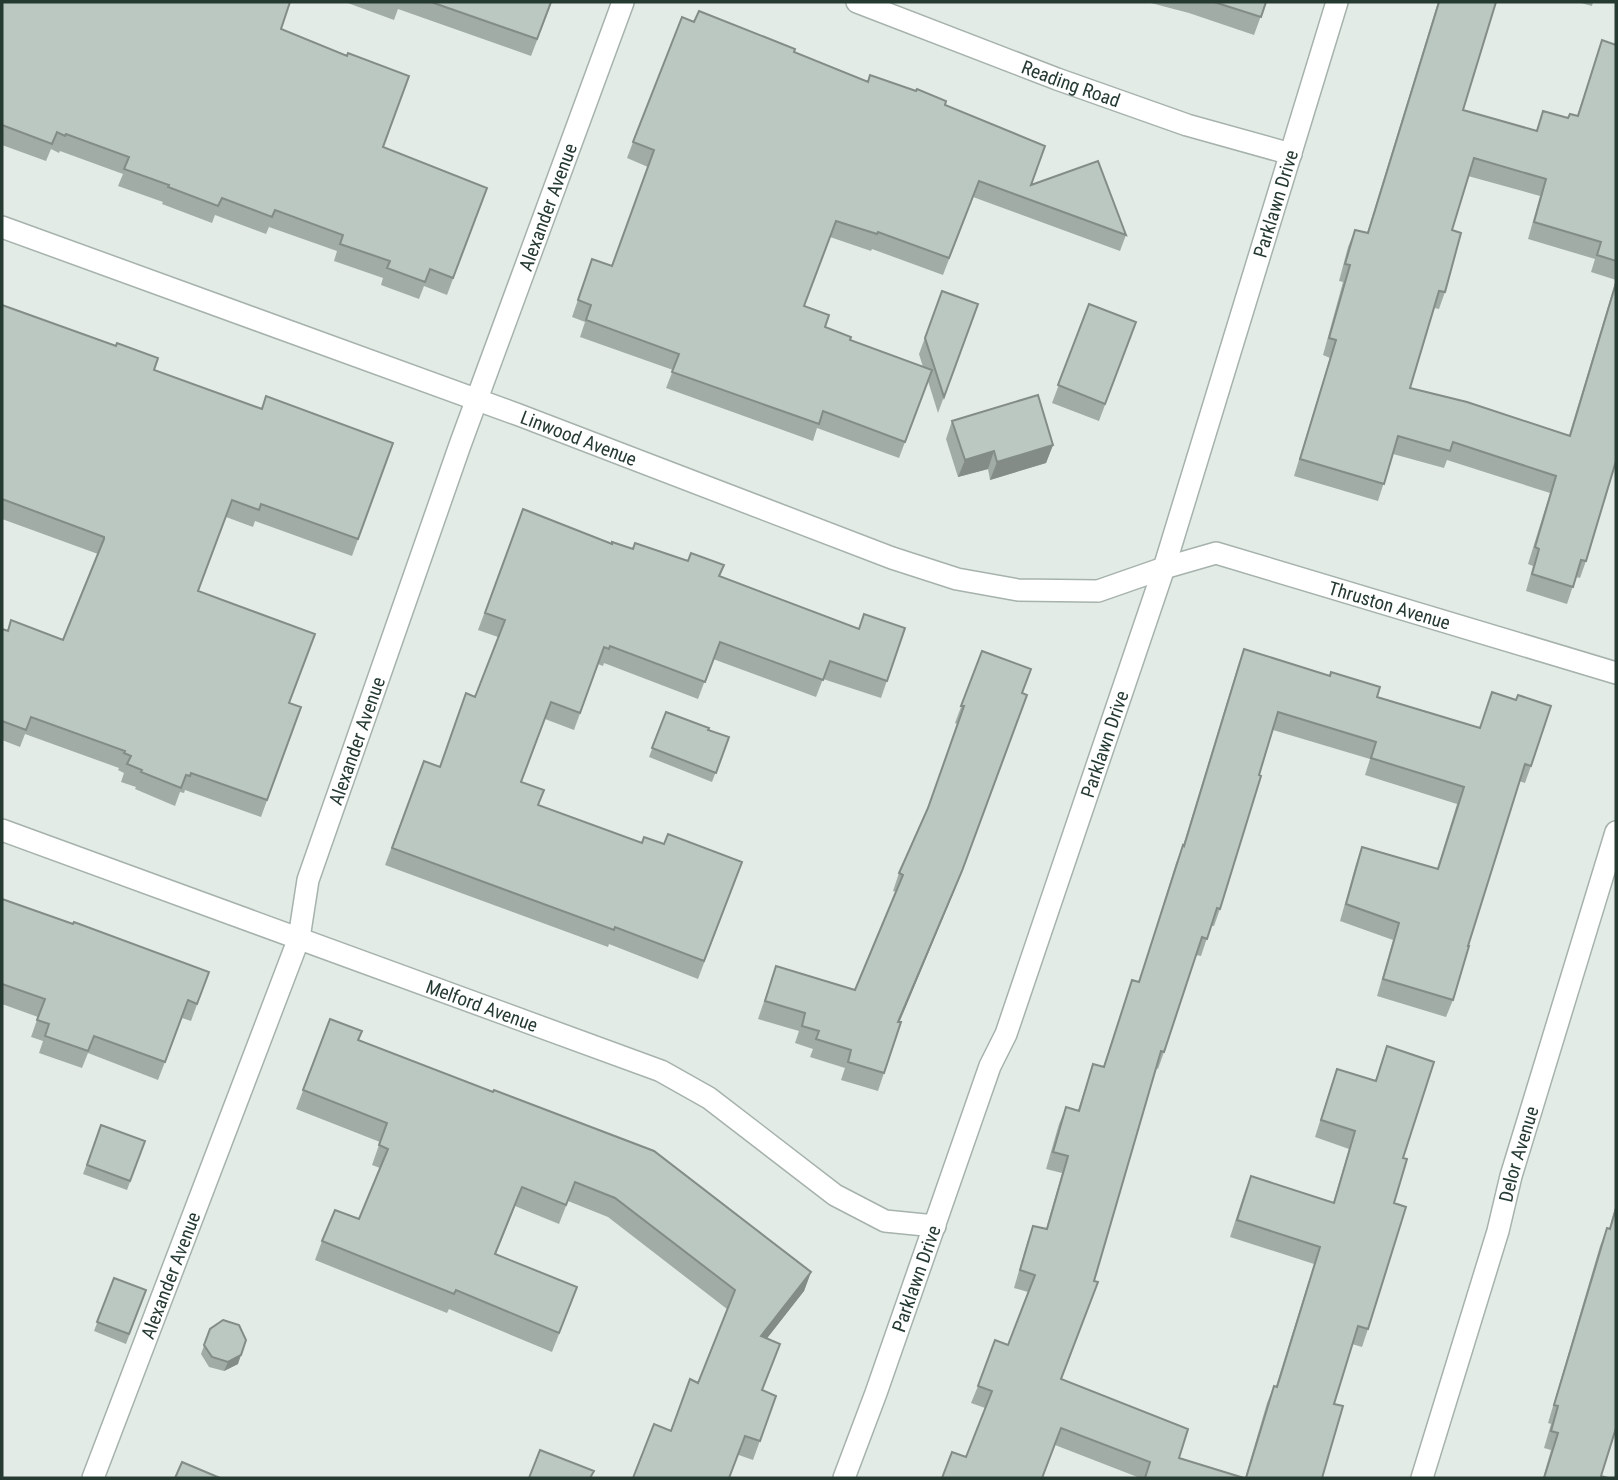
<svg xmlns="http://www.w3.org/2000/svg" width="1618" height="1480" viewBox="0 0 1618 1480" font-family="'Roboto Condensed',sans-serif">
  <rect width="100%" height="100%" fill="#e3ebe6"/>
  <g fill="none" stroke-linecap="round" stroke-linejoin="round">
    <defs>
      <g id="minor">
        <path id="s1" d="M 857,2 L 1057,79 L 1187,125 L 1291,154"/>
        <path id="s2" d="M 2,227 L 519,415 L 892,558 L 957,579 L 1018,590 L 1098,591 L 1164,568 L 1216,553 L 1616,673"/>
        <path id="s3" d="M 2,830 L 661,1071 L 709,1098 L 835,1195 L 885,1221 L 935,1226"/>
        <path id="s4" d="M 93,1478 L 299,938 L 308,880 L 460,445 L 623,2"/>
        <path id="s5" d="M 844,1478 L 876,1393 L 990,1066 L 1006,1034 L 1164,568 L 1337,2"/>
        <path id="s6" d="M 1422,1478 L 1498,1231 L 1511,1176 L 1616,832"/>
      </g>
    </defs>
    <!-- minor casing -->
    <use href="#minor" stroke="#a6b2ac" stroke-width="24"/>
    <!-- minor -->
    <use href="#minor" stroke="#fff" stroke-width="21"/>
  </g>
  <!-- wall -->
  <path fill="#a1aca6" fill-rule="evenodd" d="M 2,2 L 281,29 L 383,147 L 487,188 L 447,295 L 424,286 L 419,299 L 381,285 L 383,278 L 334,261 L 337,251 L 269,227 L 266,234 L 215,215 L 212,223 L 162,204 L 163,202 L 118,186 L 123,174 L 60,151 L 59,153 L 51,149 L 46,161 L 2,145 Z
    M 345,2 L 552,2 L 531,56 L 398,9 L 394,20 Z
    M 1147,2 L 1266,2 L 1254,35 L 1189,13 Z
    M 1438,2 L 1496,2 L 1463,110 L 1536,131 L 1543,111 L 1568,118 L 1577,116 L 1602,40 L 1616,45 L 1616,461 L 1586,561 L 1580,578 L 1576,577 L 1567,604 L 1526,591 L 1533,566 L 1528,564 L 1550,493 L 1447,460 L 1444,468 L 1393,454 L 1378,501 L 1294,476 L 1330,358 L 1323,355 L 1343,282 L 1339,281 L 1348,247 L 1355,230 L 1367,233 ZM 1468,176 L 1540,196 L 1528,239 L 1595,259 L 1591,272 L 1616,280 L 1569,435 L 1410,388 L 1434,308 L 1439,309 L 1445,292 L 1452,230 Z
    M 1577,2 L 1593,2 L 1592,6 Z
    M 694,22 L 794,52 L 868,81 L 945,105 L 1031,185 L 1126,235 L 1120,251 L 973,197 L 943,275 L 872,249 L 871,251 L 830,237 L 804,306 L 825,327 L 850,340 L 923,367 L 919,354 L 942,291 L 978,304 L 938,413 L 928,381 L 899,458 L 817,428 L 813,441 L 666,388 L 673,370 L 580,337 L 585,322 L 572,317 L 592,259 L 612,266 L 648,167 L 627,158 L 633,142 Z
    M 1089,304 L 1136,322 L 1099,421 L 1052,403 Z
    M 2,305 L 154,370 L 262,409 L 393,443 L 352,556 L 255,521 L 253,527 L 226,517 L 198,591 L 289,703 L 301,707 L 261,817 L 185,790 L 184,793 L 180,792 L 175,806 L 135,789 L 136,787 L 121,782 L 124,773 L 118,770 L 119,768 L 25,734 L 20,747 L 2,740 L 2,629 L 63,640 L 98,554 L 2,519 Z
    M 952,421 L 1053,445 L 1046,463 L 990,480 L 988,469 L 958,477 L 946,439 Z
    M 523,509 L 612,544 L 720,576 L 859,629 L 905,628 L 881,698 L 823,679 L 816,697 L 713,659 L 698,699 L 604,663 L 603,666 L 598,664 L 574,730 L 545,719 L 521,782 L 538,805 L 642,843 L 664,844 L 742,862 L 698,979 L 609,944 L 608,947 L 385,865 L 424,761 L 440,767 L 475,697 L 498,637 L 478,630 Z
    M 1244,649 L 1377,697 L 1480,728 L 1492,692 L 1531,766 L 1525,783 L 1519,781 L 1468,946 L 1453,1000 L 1446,1017 L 1377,996 L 1393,940 L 1340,921 L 1356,864 L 1362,847 L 1437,869 L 1457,804 L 1365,775 L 1370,759 L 1273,730 L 1259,775 L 1220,909 L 1214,926 L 1211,926 L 1201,956 L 1196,955 L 1164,1052 L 1158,1069 L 1156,1068 L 1061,1379 L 1179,1458 L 1244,1478 L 1140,1478 L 1055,1445 L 966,1457 L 985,1408 L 971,1403 L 978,1386 L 1008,1345 L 1028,1292 L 1014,1288 L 1027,1243 L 1033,1226 L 1046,1229 L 1062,1173 L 1046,1169 L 1059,1124 L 1066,1107 L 1078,1110 L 1093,1064 L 1103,1067 L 1132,980 L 1139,982 L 1176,863 L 1183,846 L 1238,666 Z
    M 982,651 L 955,889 L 899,1022 L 884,1073 L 878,1091 L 841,1080 L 845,1068 L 810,1057 L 813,1049 L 795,1043 L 799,1031 L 758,1019 L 776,966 L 855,990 L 896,892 L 893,891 L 899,873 L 927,811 L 957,724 L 955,723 Z
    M 666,712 L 708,730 L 729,737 L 712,782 L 649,757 Z
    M 2,899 L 209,972 L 191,1021 L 182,1018 L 158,1080 L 88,1053 L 82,1068 L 39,1053 L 43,1041 L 31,1037 L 38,1017 L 2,1004 Z
    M 330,1019 L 358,1040 L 811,1272 L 804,1291 L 767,1338 L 762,1390 L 776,1396 L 753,1460 L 671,1431 L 698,1383 L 727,1309 L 608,1217 L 568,1201 L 559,1224 L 515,1206 L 496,1254 L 570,1306 L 552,1352 L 449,1309 L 447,1313 L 315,1260 L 322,1241 L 359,1219 L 380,1168 L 372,1165 L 380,1142 L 296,1109 Z
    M 1387,1046 L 1403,1158 L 1368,1329 L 1362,1347 L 1352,1344 L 1334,1404 L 1322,1478 L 1245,1478 L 1267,1403 L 1274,1386 L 1276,1386 L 1314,1264 L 1230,1237 L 1244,1194 L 1251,1176 L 1333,1203 L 1349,1149 L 1315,1137 L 1331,1086 L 1337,1069 L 1375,1081 Z
    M 101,1125 L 145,1141 L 127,1190 L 83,1174 Z
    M 1616,1205 L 1616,1428 L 1601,1476 L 1608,1478 L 1543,1478 L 1551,1450 L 1544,1448 L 1551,1424 L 1548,1423 L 1600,1246 L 1607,1228 L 1609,1229 Z
    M 114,1278 L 146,1290 L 126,1344 L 94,1331 Z
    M 210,1329 L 238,1364 L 224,1371 L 209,1367 L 201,1354 Z"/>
  <!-- shaded-wall -->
  <path fill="#838c87" d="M 1053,445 L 1046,463 L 990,480 L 997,462 Z
    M 994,451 L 988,469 L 958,477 L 965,460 Z
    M 1027,695 L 955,889 L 892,1040 Z
    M 811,1272 L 804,1291 L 754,1355 L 761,1336 Z
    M 241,1355 L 238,1364 L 224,1371 L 228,1362 Z"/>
  <!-- building -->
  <path fill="#bbc8c1" stroke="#838c87" stroke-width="2" d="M 2,2 L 290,2 L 281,29 L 347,56 L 348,53 L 409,76 L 383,147 L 487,188 L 453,278 L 430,269 L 425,282 L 387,268 L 390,261 L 340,244 L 343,235 L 275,210 L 272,217 L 222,198 L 218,206 L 168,187 L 169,185 L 124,169 L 129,157 L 66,134 L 65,136 L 57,132 L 52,144 L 2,125 Z
    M 431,2 L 551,2 L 537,39 Z
    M 1214,2 L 1266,2 L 1261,17 Z
    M 1439,2 L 1496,2 L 1463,110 L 1537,131 L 1543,111 L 1568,118 L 1570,114 L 1578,116 L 1602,40 L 1616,45 L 1616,261 L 1597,255 L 1601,242 L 1534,222 L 1546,179 L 1474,158 L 1452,230 L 1461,233 L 1445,292 L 1439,291 L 1410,388 L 1467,402 L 1570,436 L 1616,283 L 1616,461 L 1586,561 L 1581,560 L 1573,587 L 1532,574 L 1539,549 L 1535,547 L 1556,476 L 1453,442 L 1450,451 L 1398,436 L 1384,484 L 1300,459 L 1336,340 L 1329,338 L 1350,265 L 1345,264 L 1355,230 L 1368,233 Z
    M 699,11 L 795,49 L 794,52 L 868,82 L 870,75 L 916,91 L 917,89 L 946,101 L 945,105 L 1045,146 L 1031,185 L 1098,161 L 1126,235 L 979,181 L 949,258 L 878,232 L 877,234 L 836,221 L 804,306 L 829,315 L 825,327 L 851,337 L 850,340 L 932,370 L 905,442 L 823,411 L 819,424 L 672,372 L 679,354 L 586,320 L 591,305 L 578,300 L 592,259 L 612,266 L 654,150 L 633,142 L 682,17 L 694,22 Z
    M 942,291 L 978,304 L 944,397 L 925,338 Z
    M 1089,304 L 1136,322 L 1105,404 L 1058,385 Z
    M 2,305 L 116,346 L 117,343 L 158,358 L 154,370 L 262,409 L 266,396 L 393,443 L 358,539 L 261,504 L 259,510 L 232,500 L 198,591 L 315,634 L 289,703 L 301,707 L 267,800 L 191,773 L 190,776 L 186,775 L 181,788 L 141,772 L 142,770 L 127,764 L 131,756 L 124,753 L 125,751 L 31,717 L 26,730 L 2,721 L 2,629 L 8,631 L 11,620 L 63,640 L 104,539 L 104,537 L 2,499 Z
    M 1038,395 L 1053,445 L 997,462 L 994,451 L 965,460 L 952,421 Z
    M 523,509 L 612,544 L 612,542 L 633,549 L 635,543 L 688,561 L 691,553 L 724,565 L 719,576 L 859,629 L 864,614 L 905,628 L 887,681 L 830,661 L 823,680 L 720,642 L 705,682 L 610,646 L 609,649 L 604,647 L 580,713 L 551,702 L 521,782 L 544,790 L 538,805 L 642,843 L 644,837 L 664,844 L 668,834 L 742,862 L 704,961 L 615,927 L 614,930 L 392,848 L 424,761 L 440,767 L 466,693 L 475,697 L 505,620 L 485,613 Z
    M 1244,649 L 1330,676 L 1331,672 L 1380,687 L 1377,697 L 1480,728 L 1492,692 L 1516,700 L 1518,695 L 1551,706 L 1531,766 L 1525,764 L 1468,946 L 1469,946 L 1453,1000 L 1383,979 L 1399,923 L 1346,904 L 1362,847 L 1438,869 L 1464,787 L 1371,758 L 1376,742 L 1278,712 L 1259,775 L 1261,776 L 1220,909 L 1217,908 L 1207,939 L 1202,937 L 1164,1052 L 1161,1051 L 1094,1281 L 1098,1282 L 1061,1379 L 1188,1429 L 1179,1458 L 1244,1478 L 1145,1478 L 1150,1462 L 1061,1428 L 1042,1478 L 942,1478 L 952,1452 L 966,1457 L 992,1391 L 978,1386 L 995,1340 L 1008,1345 L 1035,1275 L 1020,1270 L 1033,1226 L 1047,1229 L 1068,1156 L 1053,1152 L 1066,1107 L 1079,1111 L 1093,1064 L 1104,1067 L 1132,980 L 1139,982 L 1183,845 L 1184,846 Z
    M 982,651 L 1031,669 L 1022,693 L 1027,695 L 962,871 L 898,1022 L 901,1022 L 884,1073 L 848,1062 L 851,1050 L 816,1039 L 819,1031 L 802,1026 L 805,1013 L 765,1001 L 776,966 L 855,990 L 903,875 L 899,873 L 928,808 L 964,706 L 961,706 Z
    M 666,712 L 709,728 L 708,730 L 729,737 L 716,773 L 652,748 Z
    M 2,899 L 73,924 L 74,922 L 209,972 L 197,1004 L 188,1000 L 165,1062 L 94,1036 L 88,1051 L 45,1036 L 49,1024 L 37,1020 L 45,999 L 2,984 Z
    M 330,1019 L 362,1031 L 358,1040 L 493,1092 L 494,1090 L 654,1151 L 811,1272 L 761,1336 L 780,1344 L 762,1390 L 776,1396 L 760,1441 L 745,1436 L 729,1478 L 633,1478 L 654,1424 L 671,1431 L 690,1379 L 698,1383 L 735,1290 L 615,1198 L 575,1182 L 566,1205 L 522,1187 L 495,1254 L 577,1287 L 559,1333 L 456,1290 L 454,1294 L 322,1241 L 335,1210 L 359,1219 L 388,1149 L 379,1145 L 387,1123 L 303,1090 Z
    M 1387,1046 L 1434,1062 L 1403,1158 L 1407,1159 L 1394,1203 L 1406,1207 L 1368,1329 L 1358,1326 L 1334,1404 L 1343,1406 L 1322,1478 L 1246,1478 L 1274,1386 L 1277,1387 L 1320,1247 L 1237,1220 L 1251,1176 L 1334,1203 L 1355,1131 L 1321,1120 L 1337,1069 L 1376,1081 Z
    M 101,1125 L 145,1141 L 130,1181 L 87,1165 Z
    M 1616,1208 L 1616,1428 L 1601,1476 L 1608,1478 L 1544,1478 L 1558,1433 L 1551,1431 L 1558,1406 L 1554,1405 L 1607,1228 L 1610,1229 Z
    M 114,1278 L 146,1290 L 129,1334 L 97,1322 Z
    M 223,1320 L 239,1325 L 246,1340 L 241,1355 L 228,1362 L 212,1357 L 204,1345 L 210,1329 Z
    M 540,1450 L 594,1471 L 590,1478 L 529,1478 Z
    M 182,1462 L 220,1478 L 175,1478 Z"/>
  <g text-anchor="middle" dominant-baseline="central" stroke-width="5" stroke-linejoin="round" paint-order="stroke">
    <!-- street labels -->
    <g font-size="19" fill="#253a31" stroke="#f3f8f5">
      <text stroke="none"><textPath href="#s1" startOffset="229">Reading Road</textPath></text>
      <text stroke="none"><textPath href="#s5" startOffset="1346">Parklawn Drive</textPath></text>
      <text stroke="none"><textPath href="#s4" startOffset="1351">Alexander Avenue</textPath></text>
      <text stroke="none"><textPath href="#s2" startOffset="614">Linwood Avenue</textPath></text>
      <text stroke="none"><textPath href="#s2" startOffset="1465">Thruston Avenue</textPath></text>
      <text stroke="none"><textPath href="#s4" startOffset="784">Alexander Avenue</textPath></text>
      <text stroke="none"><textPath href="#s5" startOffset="779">Parklawn Drive</textPath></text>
      <text stroke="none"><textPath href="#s3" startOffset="511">Melford Avenue</textPath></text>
      <text stroke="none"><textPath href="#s6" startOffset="338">Delor Avenue</textPath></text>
      <text stroke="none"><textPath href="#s4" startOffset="217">Alexander Avenue</textPath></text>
      <text stroke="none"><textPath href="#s5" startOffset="212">Parklawn Drive</textPath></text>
    </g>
  </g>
  <!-- border -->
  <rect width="1618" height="1480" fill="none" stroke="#253a31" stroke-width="7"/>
</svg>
